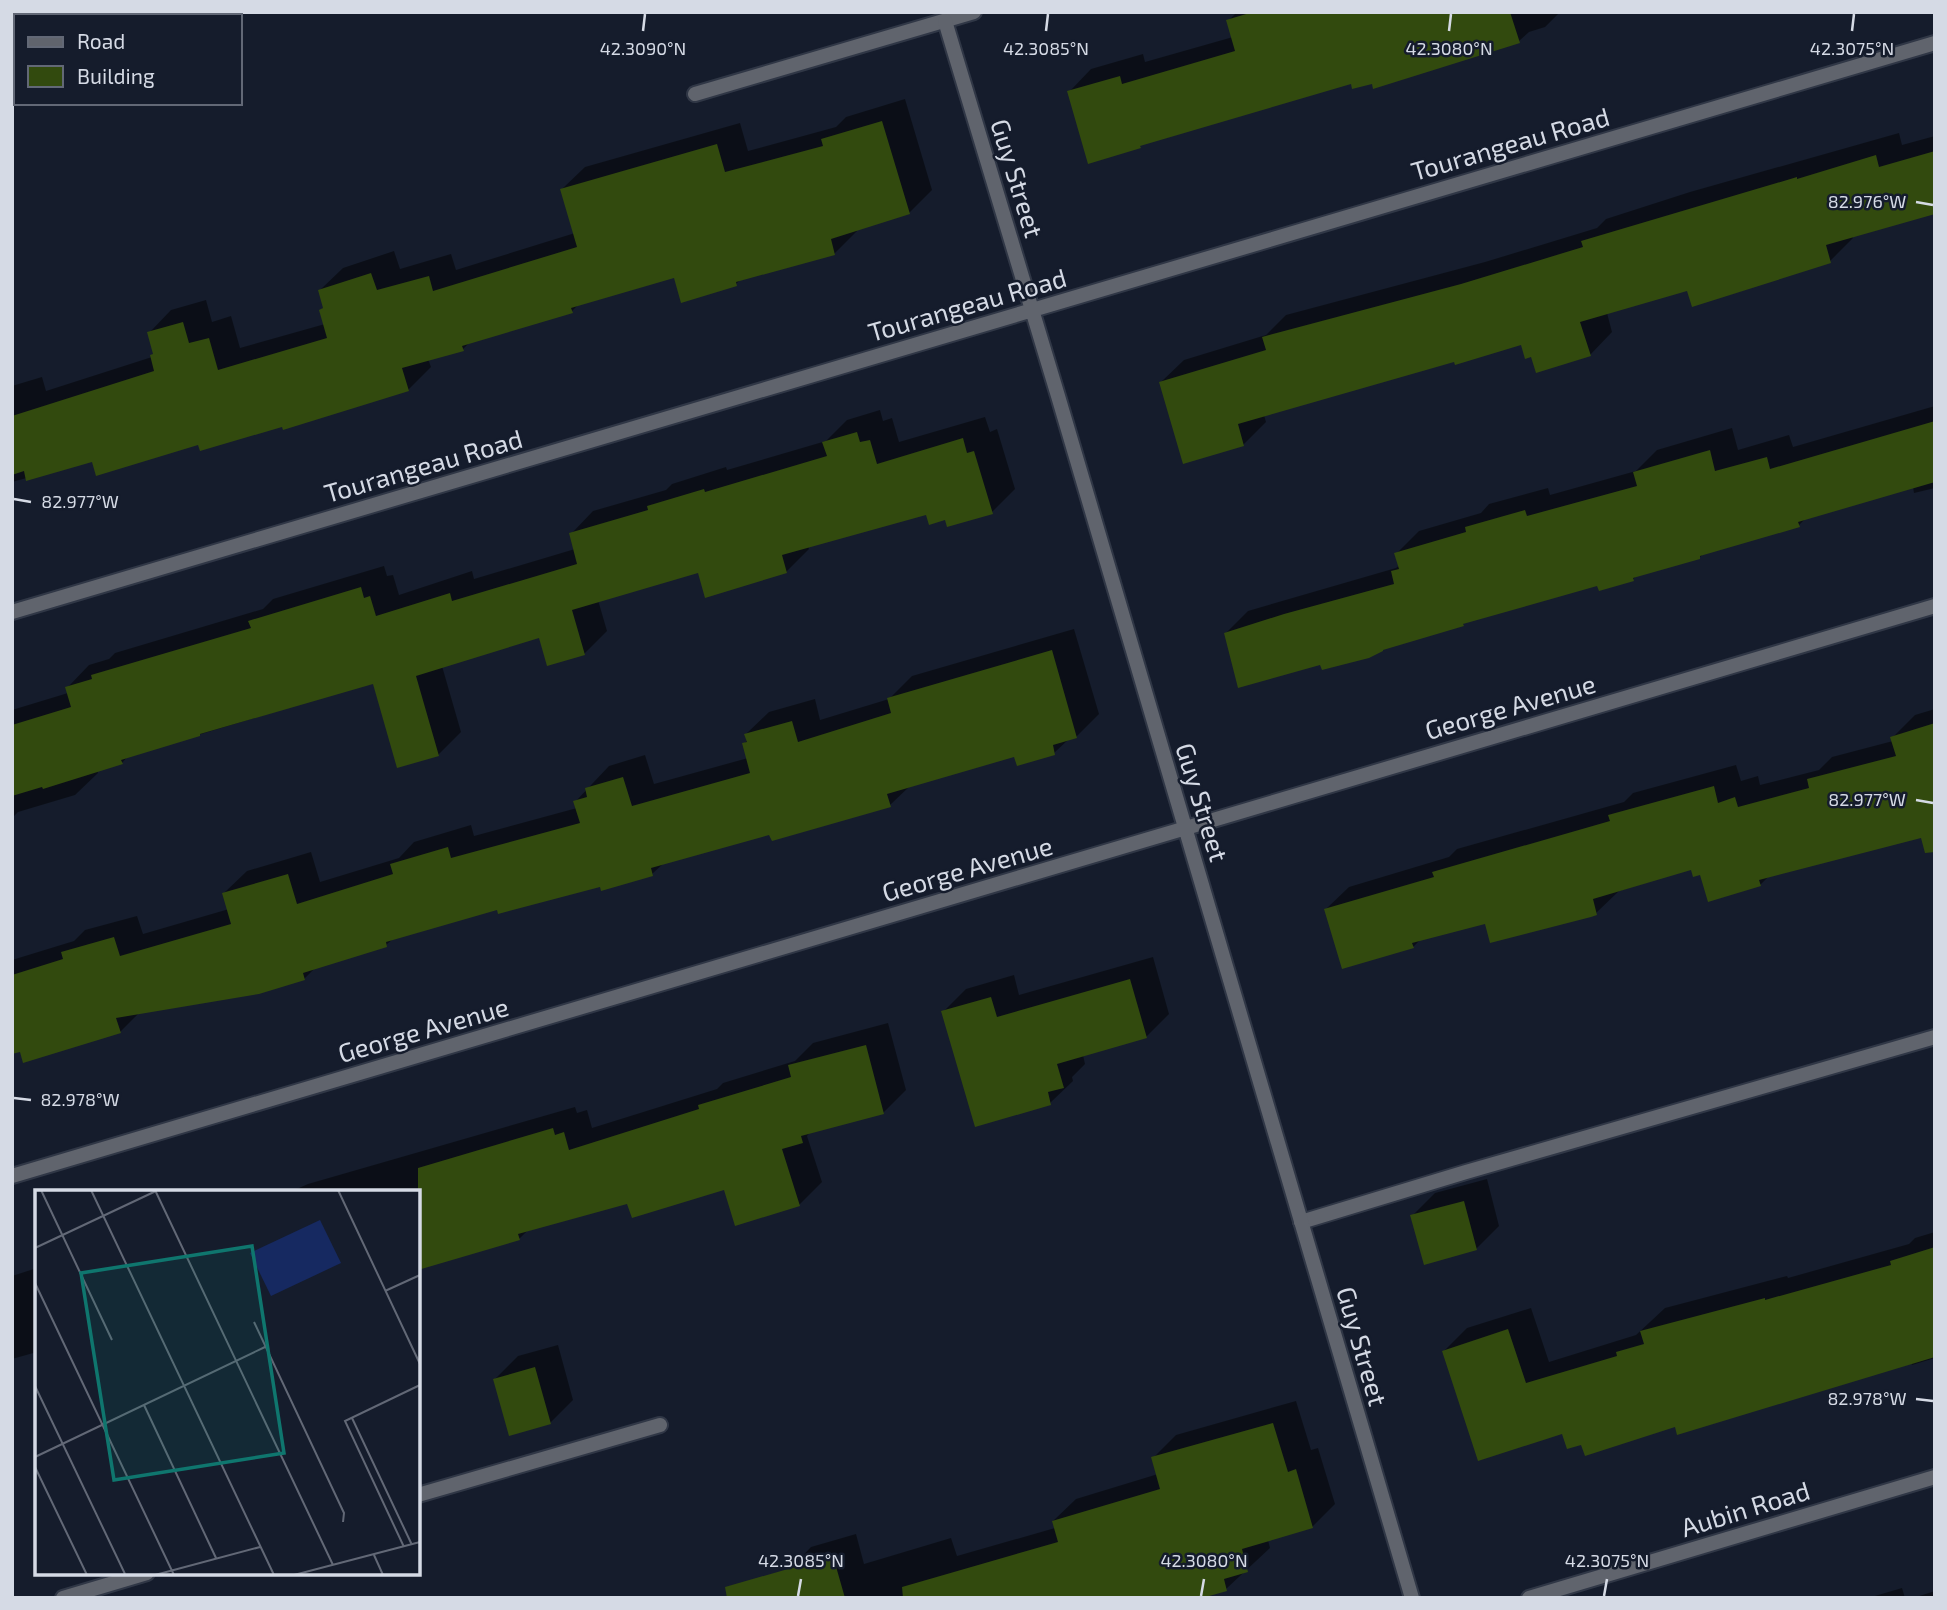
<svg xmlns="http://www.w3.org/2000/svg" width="1947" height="1610" viewBox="0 0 1947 1610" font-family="'Exo 2',sans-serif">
  <rect width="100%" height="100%" fill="#151c2c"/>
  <!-- shadow -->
  <path fill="#0007" d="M 1237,12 L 1560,12 L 1545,27 L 1529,32 L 1519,41 L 1373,81 L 1069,92 L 1091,69 L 1143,54 L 1145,62 L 1233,37 L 1228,21 Z
    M 905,99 L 932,190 L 909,213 L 856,229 L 857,231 L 834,254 L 741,279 L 736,284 L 675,276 L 580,303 L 572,311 L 470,342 L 463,349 L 428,359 L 431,367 L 408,390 L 199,443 L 93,460 L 12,482 L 12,386 L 42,377 L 46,391 L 152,357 L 154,352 L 149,333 L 171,310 L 206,300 L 212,322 L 231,316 L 240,348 L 325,324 L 321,310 L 324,307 L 320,290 L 343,268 L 394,251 L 400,269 L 451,254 L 456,270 L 575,233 L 562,189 L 585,167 L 740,123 L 748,151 L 836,127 L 846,117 Z
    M 1899,133 L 1902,145 L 1935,136 L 1935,212 L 1852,236 L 1853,238 L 1830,261 L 1752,285 L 1748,289 L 1693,305 L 1689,289 L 1607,313 L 1612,332 L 1590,355 L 1532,355 L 1522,342 L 1264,415 L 1266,422 L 1243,445 L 1161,382 L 1184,360 L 1266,335 L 1286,315 L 1485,262 L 1597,228 L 1606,219 L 1690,192 Z
    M 1935,406 L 1935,488 L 1914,493 L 1913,487 L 1806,518 L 1799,525 L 1705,552 L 1699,558 L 1638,575 L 1633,579 L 1598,584 L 1467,621 L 1463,624 L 1385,647 L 1322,663 L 1225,634 L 1248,611 L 1396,568 L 1400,565 L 1396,554 L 1419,531 L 1481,513 L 1489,504 L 1548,488 L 1550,495 L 1636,471 L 1657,450 L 1732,428 L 1738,450 L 1789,435 L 1793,447 Z
    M 880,410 L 883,421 L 892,418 L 899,442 L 985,417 L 990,432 L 997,429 L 1015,489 L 992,512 L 946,518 L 928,513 L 808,546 L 809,549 L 786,572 L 699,570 L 598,600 L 607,631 L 584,654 L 540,636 L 442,666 L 461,732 L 438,755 L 374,682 L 128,756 L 122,763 L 97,770 L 98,773 L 75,795 L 18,812 L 12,818 L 12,710 L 68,693 L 67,688 L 89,665 L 109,659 L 115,653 L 263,609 L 273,599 L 384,566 L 387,576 L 393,575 L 399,595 L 472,571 L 474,579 L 575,549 L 571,534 L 593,511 L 666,490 L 672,484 L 726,467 L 727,470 L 826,441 L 847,420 Z
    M 1074,629 L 1099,714 L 1076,737 L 1069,739 L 1054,753 L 1016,755 L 910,786 L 890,805 L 770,833 L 664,863 L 652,874 L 498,908 L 393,939 L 386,945 L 316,967 L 304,979 L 140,1012 L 120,1032 L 12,1052 L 12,960 L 74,941 L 85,930 L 137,916 L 143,934 L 229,909 L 224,893 L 247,871 L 311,852 L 320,882 L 399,858 L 414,842 L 471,825 L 474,836 L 577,808 L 575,802 L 609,766 L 645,755 L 654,784 L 748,758 L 744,744 L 748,740 L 746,734 L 769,712 L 815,699 L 820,720 L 889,699 L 912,676 Z
    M 1935,709 L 1935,849 L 1922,836 L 1769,876 L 1760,885 L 1702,872 L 1692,868 L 1619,891 L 1596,913 L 1487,922 L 1420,940 L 1413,947 L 1326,909 L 1349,887 L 1449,857 L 1457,849 L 1624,802 L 1633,793 L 1736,765 L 1741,781 L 1758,776 L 1760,785 L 1819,770 L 1832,757 L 1893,741 L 1892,738 L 1915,715 Z
    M 1153,957 L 1169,1014 L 1146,1037 L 1083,1055 L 1085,1064 L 1072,1077 L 1073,1081 L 1050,1103 L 943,1012 L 966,989 L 1014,975 L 1019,995 Z
    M 888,1023 L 906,1090 L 883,1113 L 811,1131 L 807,1136 L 822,1182 L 799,1205 L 725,1187 L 629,1201 L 529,1229 L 519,1239 L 418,1192 L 290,1192 L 308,1184 L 575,1107 L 577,1113 L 587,1110 L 592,1128 L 717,1089 L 723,1083 L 795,1061 L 813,1043 Z
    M 1487,1179 L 1499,1226 L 1476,1249 L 1412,1216 L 1435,1193 Z
    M 1935,1232 L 1935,1358 L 1912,1365 L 1911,1362 L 1676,1425 L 1582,1443 L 1444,1351 L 1467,1328 L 1531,1308 L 1549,1362 L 1636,1335 L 1665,1308 L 1787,1276 L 1788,1278 L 1909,1244 L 1915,1238 Z
    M 37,1268 L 37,1352 L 12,1359 L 12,1276 Z
    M 558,1345 L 573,1400 L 550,1423 L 495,1379 L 518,1356 Z
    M 1296,1401 L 1311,1450 L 1318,1448 L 1335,1504 L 1312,1527 L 1268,1540 L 1270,1548 L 1226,1589 L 1179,1598 L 749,1598 L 789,1570 L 811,1547 L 856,1534 L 864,1564 L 951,1538 L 957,1556 L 1055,1528 L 1053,1521 L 1076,1499 L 1158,1474 L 1153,1458 L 1176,1435 Z
    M 1902,1588 L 1905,1598 L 1868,1598 Z
    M 1935,1591 L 1935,1598 L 1913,1598 Z"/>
  <!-- building -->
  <path fill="#324a0e" d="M 1253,12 L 1510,12 L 1520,43 L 1373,89 L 1372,84 L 1352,89 L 1351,84 L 1140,146 L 1141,148 L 1088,164 L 1067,91 L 1120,76 L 1122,84 L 1235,51 L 1226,20 Z
    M 882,121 L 910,214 L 831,239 L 835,255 L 736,282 L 737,286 L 681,303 L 674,278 L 571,308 L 573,313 L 462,346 L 464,351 L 402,368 L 409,391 L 283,430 L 282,427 L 200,451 L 198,445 L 96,476 L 92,462 L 26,481 L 24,471 L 12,475 L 12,416 L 154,371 L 150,355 L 153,354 L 147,332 L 183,322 L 189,343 L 209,338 L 218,370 L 327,338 L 319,310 L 323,308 L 318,290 L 371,273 L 377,290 L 429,276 L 433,291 L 577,247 L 560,189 L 717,144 L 725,172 L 823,146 L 821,139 Z
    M 1935,151 L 1935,214 L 1826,245 L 1831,263 L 1692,307 L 1687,291 L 1580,322 L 1591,356 L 1536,373 L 1531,357 L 1525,359 L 1521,345 L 1455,365 L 1454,362 L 1238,424 L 1244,446 L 1183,464 L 1159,382 L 1266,350 L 1262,337 L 1461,284 L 1583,247 L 1581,241 L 1797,177 L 1797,179 L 1876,155 L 1879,167 Z
    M 1935,421 L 1935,482 L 1798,522 L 1800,527 L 1700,556 L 1700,559 L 1633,578 L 1634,581 L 1599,591 L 1597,586 L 1463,624 L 1464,626 L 1383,650 L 1383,651 L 1369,658 L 1322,670 L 1320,665 L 1238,688 L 1224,633 L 1284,614 L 1394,584 L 1391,571 L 1399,569 L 1394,553 L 1466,532 L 1465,527 L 1525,510 L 1527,516 L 1637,486 L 1633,472 L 1710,450 L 1715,471 L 1767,457 L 1770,469 Z
    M 857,432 L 860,442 L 870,440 L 877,464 L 963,438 L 967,453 L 974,451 L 993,514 L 947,527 L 945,520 L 929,525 L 926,515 L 782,555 L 787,573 L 705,598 L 698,573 L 572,610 L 585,655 L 547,666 L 539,638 L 416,676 L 439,756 L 397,768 L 373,684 L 200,734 L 200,736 L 121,760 L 123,764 L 43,789 L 42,787 L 12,796 L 12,725 L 71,707 L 65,687 L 92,679 L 91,675 L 251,628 L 248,621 L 361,587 L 364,598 L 370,596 L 376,616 L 450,593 L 452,601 L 577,564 L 569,533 L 648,510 L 647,506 L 704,489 L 705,492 L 827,456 L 822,442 Z
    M 1052,650 L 1077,738 L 1053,745 L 1055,755 L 1017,766 L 1014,757 L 887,794 L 891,807 L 772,841 L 769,835 L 651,868 L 653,876 L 601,891 L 600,887 L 498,914 L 497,910 L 386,942 L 387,947 L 303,973 L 305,980 L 259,994 L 116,1018 L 121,1033 L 23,1063 L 20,1052 L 12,1054 L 12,975 L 63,959 L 61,952 L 114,937 L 120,956 L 231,924 L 222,893 L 288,874 L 297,904 L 393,874 L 390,864 L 448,847 L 451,858 L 580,823 L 573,801 L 587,797 L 585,788 L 623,777 L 632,806 L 750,773 L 742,743 L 747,742 L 744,734 L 792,721 L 798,742 L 891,713 L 887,698 Z
    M 1935,723 L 1935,852 L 1925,853 L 1921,838 L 1759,880 L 1761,886 L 1708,902 L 1700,875 L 1693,877 L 1691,870 L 1593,899 L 1597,915 L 1591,917 L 1490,943 L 1485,924 L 1412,943 L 1414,948 L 1342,969 L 1324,909 L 1434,877 L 1432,872 L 1610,821 L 1608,815 L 1714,786 L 1718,803 L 1735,797 L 1738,807 L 1809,788 L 1807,779 L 1896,756 L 1890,737 Z
    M 1130,979 L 1147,1038 L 1057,1064 L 1064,1088 L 1048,1092 L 1051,1105 L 975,1127 L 941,1011 L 991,997 L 997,1017 Z
    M 866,1045 L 884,1114 L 801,1136 L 803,1143 L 782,1149 L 800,1206 L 735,1226 L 724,1190 L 632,1218 L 627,1204 L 518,1234 L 520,1240 L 418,1270 L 418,1168 L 553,1128 L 555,1135 L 564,1132 L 569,1150 L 699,1109 L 698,1105 L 791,1077 L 788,1065 Z
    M 1464,1201 L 1477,1250 L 1424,1265 L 1410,1215 Z
    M 1935,1247 L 1935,1357 L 1677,1435 L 1675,1427 L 1585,1456 L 1581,1445 L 1567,1449 L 1562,1434 L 1478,1461 L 1442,1351 L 1508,1329 L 1526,1383 L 1617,1356 L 1616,1352 L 1644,1344 L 1640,1331 L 1765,1298 L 1765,1300 L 1891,1265 L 1890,1261 Z
    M 535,1367 L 551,1424 L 509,1436 L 493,1379 Z
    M 1273,1423 L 1288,1472 L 1296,1469 L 1313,1528 L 1242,1549 L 1248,1572 L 1224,1579 L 1227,1591 L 1202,1598 L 903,1598 L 902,1587 L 1058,1542 L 1052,1521 L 1160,1489 L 1151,1457 Z
    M 833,1556 L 845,1598 L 727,1598 L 725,1587 Z"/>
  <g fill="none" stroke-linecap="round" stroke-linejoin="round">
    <defs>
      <path id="lane" d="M 695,94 L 974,12
        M 1301,1222 L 1466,1172 L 1935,1037
        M 418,1495 L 660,1425
        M 63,1598 L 147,1573"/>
      <path id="street" d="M 945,21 L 1058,396 L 1412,1598
        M 12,612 L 1935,43
        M 12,1176 L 1935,606
        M 1529,1598 L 1935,1477"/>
    </defs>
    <!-- lane casing -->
    <use href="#lane" stroke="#303746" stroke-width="18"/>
    <!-- street casing -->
    <use href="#street" stroke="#303746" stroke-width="18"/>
    <!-- lane -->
    <use href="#lane" stroke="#60646d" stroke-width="14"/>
    <!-- street -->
    <use href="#street" stroke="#60646d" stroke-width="14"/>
  </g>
  <!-- ticks -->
  <path fill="none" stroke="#d5dae5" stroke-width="2.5" d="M 643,31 L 645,14M 1046,31 L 1048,14M 1449,31 L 1451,14M 1852,31 L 1854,14M 1916,202 L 1933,205M 14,499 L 31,502M 1916,800 L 1933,803M 14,1098 L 31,1100M 1916,1399 L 1933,1401M 798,1596 L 801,1579M 1201,1596 L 1204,1579M 1604,1596 L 1607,1579"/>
  <g text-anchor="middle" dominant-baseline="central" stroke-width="5" stroke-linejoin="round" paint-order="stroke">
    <!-- street labels -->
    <g font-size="26" fill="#d5dae5" stroke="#151c2c">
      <text transform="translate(1510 143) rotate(-16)">Tourangeau Road</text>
      <text transform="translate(1018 178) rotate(73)">Guy Street</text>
      <text transform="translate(967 304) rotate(-16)">Tourangeau Road</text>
      <text transform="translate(423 465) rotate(-16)">Tourangeau Road</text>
      <text transform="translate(1510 706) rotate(-16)">George Avenue</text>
      <text transform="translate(1203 802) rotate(73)">Guy Street</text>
      <text transform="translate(967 868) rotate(-16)">George Avenue</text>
      <text transform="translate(423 1029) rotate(-16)">George Avenue</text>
      <text transform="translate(1363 1346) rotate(74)">Guy Street</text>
      <text transform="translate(1745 1508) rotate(-17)">Aubin Road</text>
    </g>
  </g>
  <!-- overview -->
  <g transform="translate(35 1190)">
    <rect width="385" height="385" fill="#151c2c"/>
    <path d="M 285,30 L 306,73 L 236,106 L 215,63 Z" fill="#162961"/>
    <path fill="none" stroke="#626876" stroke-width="2" d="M 6,0 L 77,150M 56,0 L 239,385M 120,0 L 298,375M 303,0 L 385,174M 0,58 L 121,1M 0,93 L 139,385M 350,101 L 385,85M 219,132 L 309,323 L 308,332M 0,196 L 90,384M 109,215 L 181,368M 317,228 L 377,355M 0,267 L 230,157M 0,277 L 52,385M 369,357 L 310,231 L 385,195M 339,365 L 348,385M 120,385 L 225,357M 259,385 L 385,352"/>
    <path fill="#0f766e" fill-opacity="0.15" stroke="#0f766e" stroke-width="3.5" d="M 217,56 L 249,263 L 79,290 L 46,83 Z"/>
    <rect width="385" height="385" fill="none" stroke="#d5dae5" stroke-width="3.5"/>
  </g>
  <g font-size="18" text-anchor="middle" fill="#d5dae5" stroke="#151c2c" stroke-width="5" stroke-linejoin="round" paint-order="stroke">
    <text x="643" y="55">42.3090°N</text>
    <text x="1046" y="55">42.3085°N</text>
    <text x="1449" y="55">42.3080°N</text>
    <text x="1852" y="55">42.3075°N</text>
    <text x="1867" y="208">82.976°W</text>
    <text x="80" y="508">82.977°W</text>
    <text x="1867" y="806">82.977°W</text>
    <text x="80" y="1106">82.978°W</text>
    <text x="1867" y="1405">82.978°W</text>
    <text x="801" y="1567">42.3085°N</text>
    <text x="1204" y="1567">42.3080°N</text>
    <text x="1607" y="1567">42.3075°N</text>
  </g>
  <!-- border -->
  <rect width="1947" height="1610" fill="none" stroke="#d5dae5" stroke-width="28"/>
  <!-- legend -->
  <rect x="14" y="14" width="228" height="91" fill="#151c2c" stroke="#626876" stroke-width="2"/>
  <rect x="28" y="37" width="35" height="10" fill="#60646d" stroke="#626876" stroke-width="2"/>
  <text x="77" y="49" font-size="21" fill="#d5dae5">Road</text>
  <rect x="28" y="66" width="35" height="21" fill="#324a0e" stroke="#626876" stroke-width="2"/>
  <text x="77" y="84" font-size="21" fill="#d5dae5">Building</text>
</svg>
